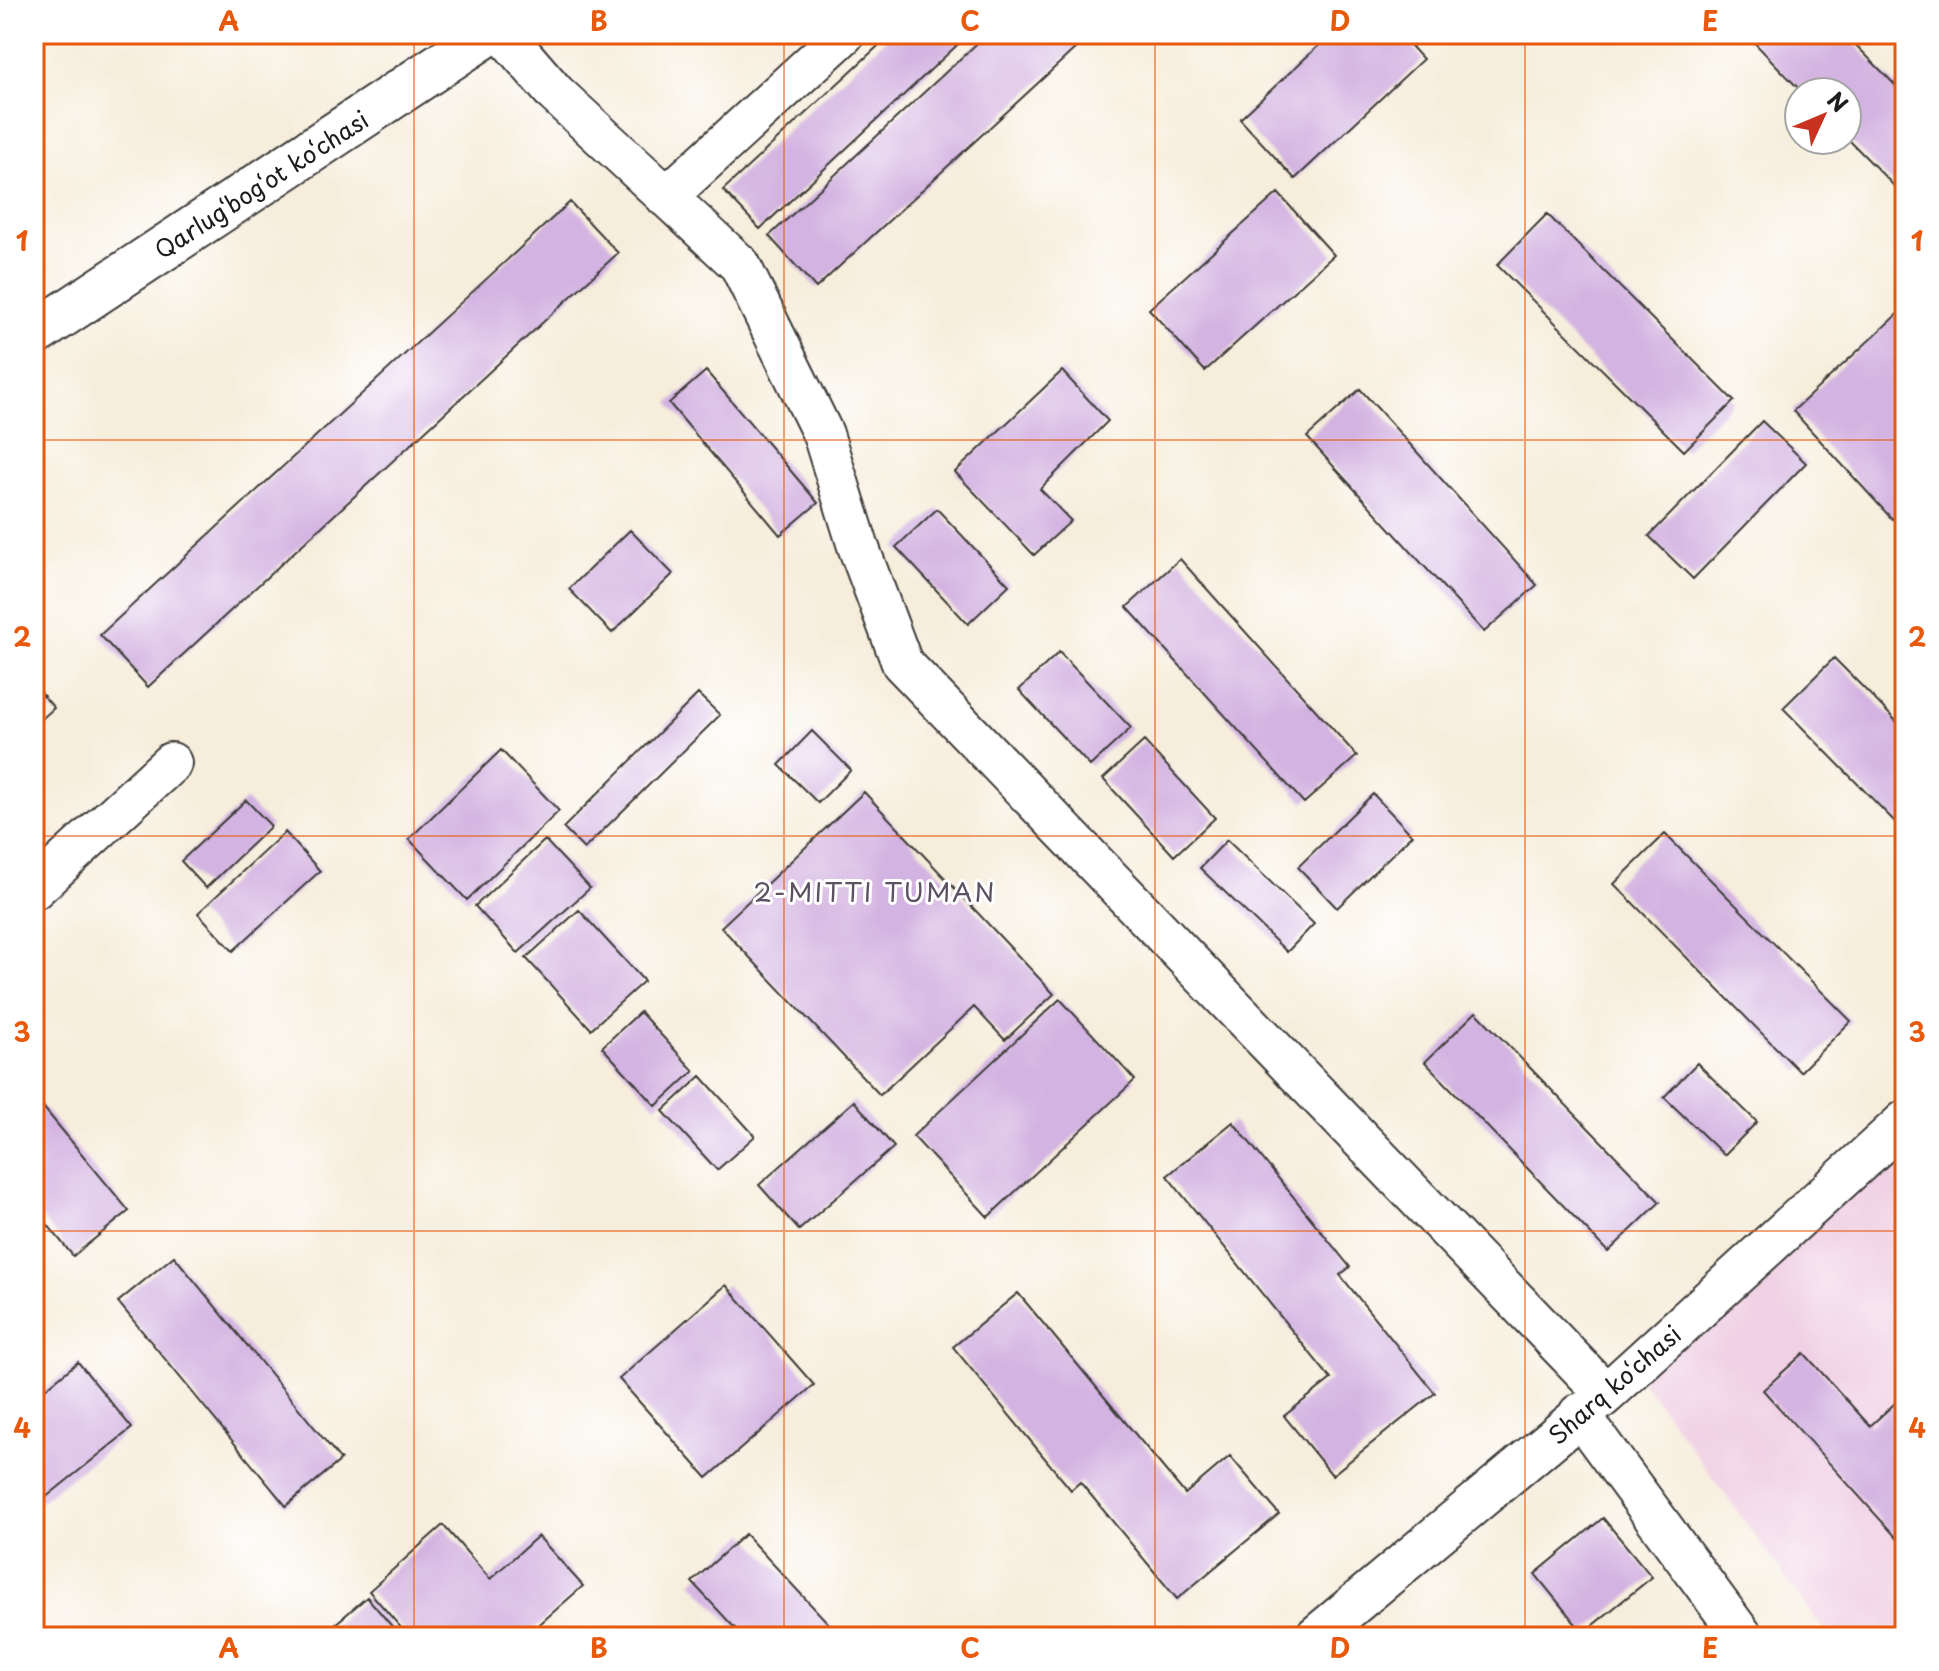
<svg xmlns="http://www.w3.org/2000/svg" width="1939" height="1671" viewBox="0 0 1939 1671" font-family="'Playpen Sans',sans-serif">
  <rect width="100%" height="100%" fill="#fff"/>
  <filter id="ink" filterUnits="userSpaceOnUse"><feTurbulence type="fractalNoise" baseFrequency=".0125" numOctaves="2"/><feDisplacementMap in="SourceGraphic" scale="16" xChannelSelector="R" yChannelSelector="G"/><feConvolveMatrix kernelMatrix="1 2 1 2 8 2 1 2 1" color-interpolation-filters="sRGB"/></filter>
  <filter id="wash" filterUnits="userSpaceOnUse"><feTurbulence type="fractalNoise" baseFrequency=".006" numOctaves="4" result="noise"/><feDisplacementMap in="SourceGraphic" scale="32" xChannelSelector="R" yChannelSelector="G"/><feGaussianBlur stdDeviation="1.8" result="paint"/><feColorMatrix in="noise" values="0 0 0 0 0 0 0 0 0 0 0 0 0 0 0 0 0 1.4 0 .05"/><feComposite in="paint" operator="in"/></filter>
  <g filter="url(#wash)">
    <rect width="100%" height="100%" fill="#f6eddb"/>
    <!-- built -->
    <path fill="#f0d0e4" d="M 1905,1146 L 1905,1637 L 1829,1637 L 1637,1374 Z"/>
    <g id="blocks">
      <!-- building -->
      <path fill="#d3b3e1" d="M 891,34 L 969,34 L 760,229 L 723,190 Z
        M 987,34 L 1091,34 L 816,288 L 769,236 Z
        M 1331,34 L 1400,34 L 1423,59 L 1295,179 L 1240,119 Z
        M 1746,34 L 1845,34 L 1905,95 L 1905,197 L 1847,138 L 1847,92 L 1802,92 Z
        M 1278,193 L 1334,255 L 1205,371 L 1149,309 Z
        M 570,202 L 618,253 L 148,687 L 100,635 Z
        M 1547,214 L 1734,401 L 1684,451 L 1497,265 Z
        M 1905,307 L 1905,507 L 1892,519 L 1793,411 Z
        M 706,371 L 818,503 L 780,535 L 669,403 Z
        M 1062,371 L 1108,421 L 1040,489 L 1071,521 L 1034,555 L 955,472 Z
        M 1360,389 L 1537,585 L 1484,632 L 1307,437 Z
        M 1762,421 L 1806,463 L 1693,579 L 1649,536 Z
        M 937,509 L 1009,585 L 968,624 L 896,547 Z
        M 630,530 L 673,574 L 612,633 L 569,589 Z
        M 1180,559 L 1357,756 L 1304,803 L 1127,607 Z
        M 1059,652 L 1131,728 L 1090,766 L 1019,690 Z
        M 1834,658 L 1905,730 L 1905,832 L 1783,708 Z
        M 34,685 L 54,708 L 34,726 Z
        M 698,694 L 720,715 L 584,849 L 563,828 Z
        M 812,731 L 851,770 L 818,803 L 779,765 Z
        M 1144,741 L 1215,818 L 1174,856 L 1103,779 Z
        M 501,750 L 559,811 L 467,900 L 409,839 Z
        M 864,792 L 1054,994 L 1005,1040 L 974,1007 L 880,1095 L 721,927 Z
        M 1373,794 L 1412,835 L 1337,908 L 1298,867 Z
        M 246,800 L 271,826 L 206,888 L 181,861 Z
        M 285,832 L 320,871 L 233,951 L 198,913 Z
        M 1665,834 L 1851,1021 L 1800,1072 L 1614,884 Z
        M 545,840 L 590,888 L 518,953 L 475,906 Z
        M 1227,840 L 1314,924 L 1287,952 L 1200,868 Z
        M 579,910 L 644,981 L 591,1029 L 526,958 Z
        M 1060,999 L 1135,1080 L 988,1217 L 913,1136 Z
        M 640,1012 L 694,1071 L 656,1106 L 602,1047 Z
        M 1476,1012 L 1660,1202 L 1608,1252 L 1425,1062 Z
        M 1697,1063 L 1757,1122 L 1724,1155 L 1664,1097 Z
        M 701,1076 L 755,1136 L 717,1170 L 663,1111 Z
        M 34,1096 L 129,1211 L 73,1256 L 34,1208 Z
        M 854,1101 L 894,1147 L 799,1230 L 759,1185 Z
        M 1233,1122 L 1350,1267 L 1340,1275 L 1435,1393 L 1332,1475 L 1284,1416 L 1331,1379 L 1167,1176 Z
        M 174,1256 L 341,1460 L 286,1506 L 118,1302 Z
        M 726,1285 L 814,1385 L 707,1478 L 619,1379 Z
        M 1018,1293 L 1185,1494 L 1230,1456 L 1279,1514 L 1177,1599 L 1080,1482 L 1071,1490 L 953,1347 Z
        M 1804,1353 L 1870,1426 L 1905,1394 L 1905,1547 L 1763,1390 Z
        M 78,1362 L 132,1428 L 35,1506 L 34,1398 Z
        M 1603,1518 L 1652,1577 L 1583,1633 L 1535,1574 Z
        M 443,1525 L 490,1579 L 538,1536 L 583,1586 L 525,1637 L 409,1637 L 369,1591 Z
        M 745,1534 L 841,1637 L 743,1637 L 692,1582 Z
        M 367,1597 L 401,1637 L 320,1637 Z"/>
    </g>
  </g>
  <g filter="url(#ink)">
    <use href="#blocks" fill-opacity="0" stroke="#3d3b39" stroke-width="2"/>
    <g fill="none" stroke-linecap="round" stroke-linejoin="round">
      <defs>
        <path id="minor" d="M 504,34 L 555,93 L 740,265 L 823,434 L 858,546 L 902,663 L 1606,1394
          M 666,197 L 844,34
          M 34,889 L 171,763
          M 1579,1414 L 1743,1637
          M 1315,1637 L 1606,1394 L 1905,1121"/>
        <path id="major" d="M 34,334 L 487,34"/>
      </defs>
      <!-- minor casing -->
      <use href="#minor" stroke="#3d3b39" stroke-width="44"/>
      <!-- major casing -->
      <use href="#major" stroke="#3d3b39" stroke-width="48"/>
      <!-- minor -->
      <use href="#minor" stroke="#fff" stroke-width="40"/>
      <!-- major -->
      <use href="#major" stroke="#fff" stroke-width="44"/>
    </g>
  </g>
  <!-- grid -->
  <path fill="none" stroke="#e8590c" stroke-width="2" stroke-opacity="0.55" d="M 414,34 L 414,1637M 784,34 L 784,1637M 1155,34 L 1155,1637M 1525,34 L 1525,1637M 34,440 L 1905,440M 34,836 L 1905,836M 34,1231 L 1905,1231"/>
  <g text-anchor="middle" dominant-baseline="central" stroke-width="6" stroke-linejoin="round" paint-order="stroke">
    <!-- street labels -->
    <g font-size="24" fill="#1c1c1c" stroke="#fff">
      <text transform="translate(261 184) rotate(-33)">Qarlug‘bog‘ot ko‘chasi</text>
      <text transform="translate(1614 1384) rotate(-41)">Sharq ko‘chasi</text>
    </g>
    <!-- neighbourhood labels -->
    <g font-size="26" letter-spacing="2" fill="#5c5161" stroke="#fff">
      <text x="875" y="891">2-MITTI TUMAN</text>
    </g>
  </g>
  <!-- margin -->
  <rect width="1939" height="1671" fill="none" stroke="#fff" stroke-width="88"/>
  <!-- north arrow -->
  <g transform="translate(1823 116) rotate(46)"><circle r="38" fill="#ffffff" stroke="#a4a4a4" stroke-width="2"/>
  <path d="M0-6L14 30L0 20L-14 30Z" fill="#c8321e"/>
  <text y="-12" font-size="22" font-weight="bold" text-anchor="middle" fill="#1c1c1c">N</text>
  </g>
  <rect x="44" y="44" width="1851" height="1583" fill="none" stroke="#e8590c" stroke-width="3"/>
  <g font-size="26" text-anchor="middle" font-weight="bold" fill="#e8590c">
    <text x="229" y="31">A</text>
    <text x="599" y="31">B</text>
    <text x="970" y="31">C</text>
    <text x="1340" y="31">D</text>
    <text x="1710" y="31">E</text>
    <text x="22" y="251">1</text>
    <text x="1917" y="251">1</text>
    <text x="22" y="647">2</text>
    <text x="1917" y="647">2</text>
    <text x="22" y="1042">3</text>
    <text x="1917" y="1042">3</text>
    <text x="22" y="1438">4</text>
    <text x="1917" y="1438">4</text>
    <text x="229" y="1658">A</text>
    <text x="599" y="1658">B</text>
    <text x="970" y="1658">C</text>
    <text x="1340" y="1658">D</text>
    <text x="1710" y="1658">E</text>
  </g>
</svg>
